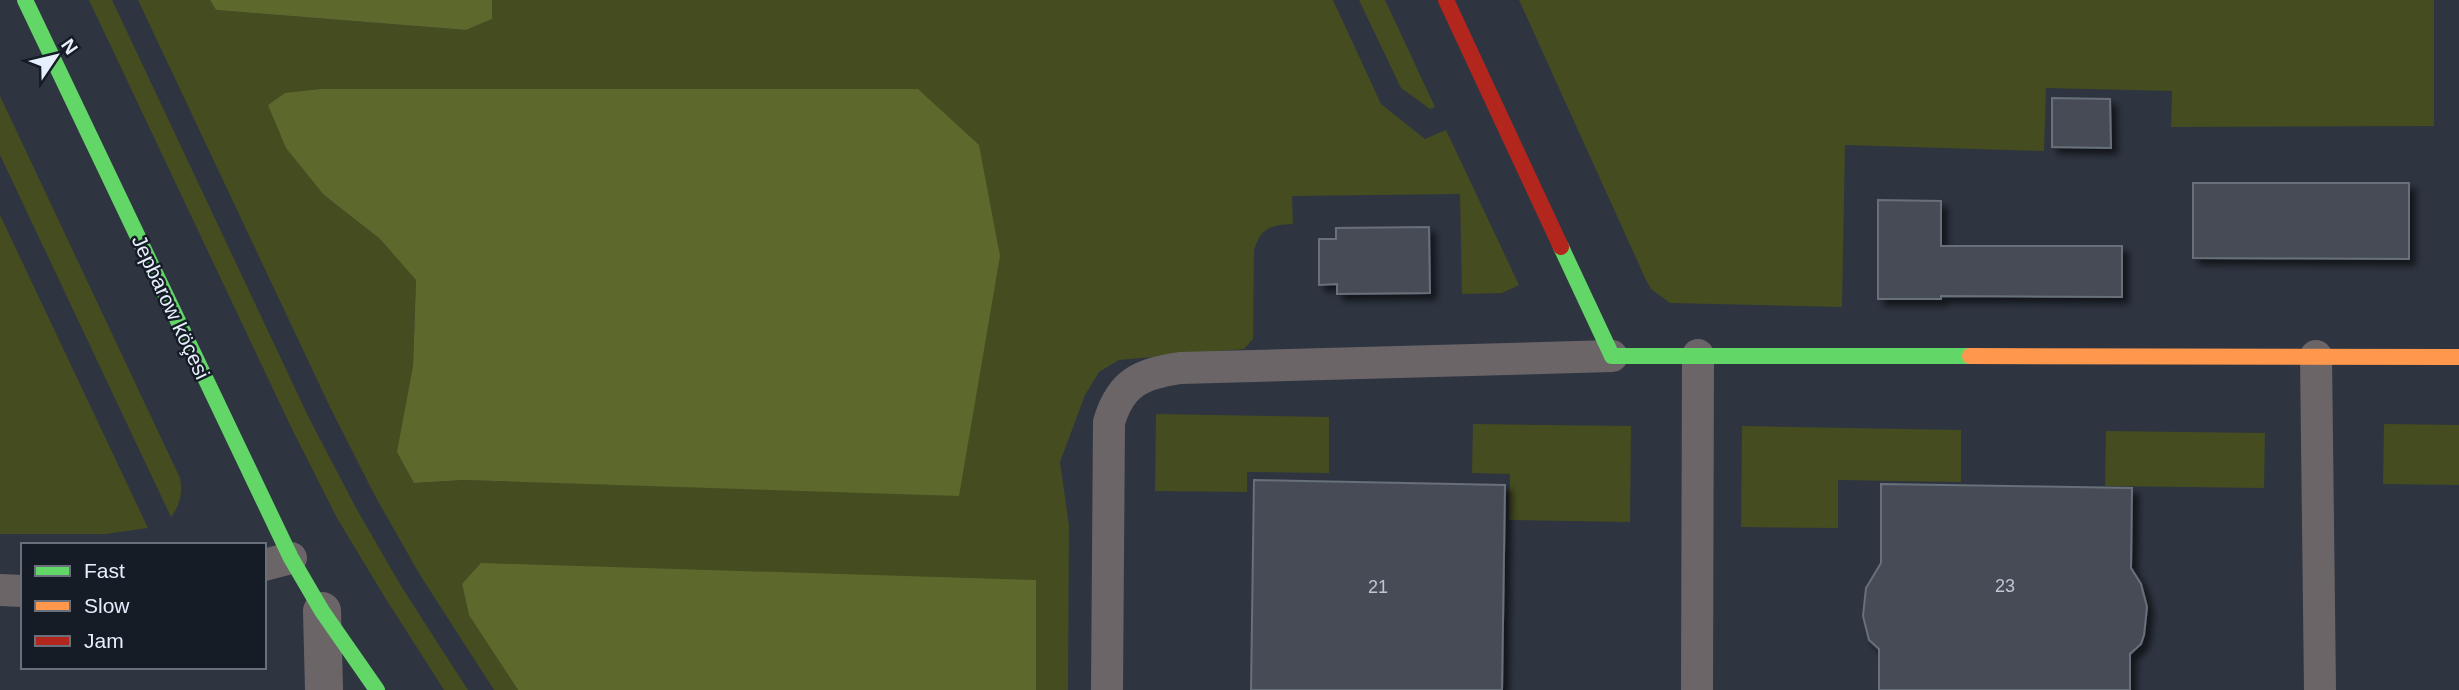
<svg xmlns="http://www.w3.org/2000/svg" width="2459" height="690" viewBox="0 0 2459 690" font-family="Helvetica,sans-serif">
  <defs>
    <filter id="shadow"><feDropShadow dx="6" dy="6" stdDeviation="3.5" flood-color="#0009"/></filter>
  </defs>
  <rect width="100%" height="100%" fill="#2e3541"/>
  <!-- green -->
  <path fill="#444c20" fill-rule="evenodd" d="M 89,0 L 112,0 L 309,418 L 356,508 L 401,586 L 468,690 L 444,690 L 384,596 L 337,518 L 291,427 Z
    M 138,0 L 210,0 L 216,10 L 466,30 L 492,19 L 492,0 L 1333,0 L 1381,104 L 1425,139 L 1446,130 L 1519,285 L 1502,293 L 1462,294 L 1460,194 L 1292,196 L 1293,224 C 1270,225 1261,228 1254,250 L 1253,339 L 1244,349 L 1119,360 L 1099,372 L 1085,395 L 1060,462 L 1069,526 L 1068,690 L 1036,690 L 1036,580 L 462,584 L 469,614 L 518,690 L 494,690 L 420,575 L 375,496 L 330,407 ZM 324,195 L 959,495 L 464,480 L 414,483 L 413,366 L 416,279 L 380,239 Z
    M 1359,0 L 1385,0 L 1435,107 L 1430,109 L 1401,88 Z
    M 1519,0 L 2434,0 L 2434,126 L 2171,127 L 2172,91 L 2046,88 L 2044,151 L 1845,145 L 1842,307 L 1670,303 L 1651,289 L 1646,280 Z
    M 0,96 L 180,478 C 183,493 180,505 171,517 L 0,155 Z
    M 0,215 L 148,528 L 105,534 L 0,534 Z
    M 1156,414 L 1329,417 L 1329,473 L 1247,472 L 1247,492 L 1155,491 Z
    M 1473,424 L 1631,426 L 1630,522 L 1509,520 L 1510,474 L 1472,473 Z
    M 2384,424 L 2459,425 L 2459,485 L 2383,484 Z
    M 1742,426 L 1961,430 L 1961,482 L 1838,480 L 1838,528 L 1741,527 Z
    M 2106,431 L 2265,433 L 2264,488 L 2105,486 Z"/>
  <!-- forest -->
  <path fill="#5d682c" d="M 210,0 L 492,0 L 492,19 L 466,30 L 216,10 Z
    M 321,89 L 918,89 L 979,145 L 1000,256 L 959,496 L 464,480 L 414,483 L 397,452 L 413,366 L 416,280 L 380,239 L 324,195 L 286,148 L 268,105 L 285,93 Z
    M 481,563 L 1036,580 L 1036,690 L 518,690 L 469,615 L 462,584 Z"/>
  <!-- building -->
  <path fill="#464c56" stroke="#686f79" stroke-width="2" filter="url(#shadow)" d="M 2052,98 L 2110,99 L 2111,148 L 2052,147 Z
    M 2193,183 L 2409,183 L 2409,259 L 2193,258 Z
    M 1878,200 L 1941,201 L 1941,246 L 2122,246 L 2122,297 L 1941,296 L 1941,299 L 1878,299 Z
    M 1429,227 L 1430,293 L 1337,294 L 1337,284 L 1319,285 L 1319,239 L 1336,239 L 1336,228 Z
    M 1254,480 L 1505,485 L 1502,690 L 1251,690 Z
    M 1881,484 L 2132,488 L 2131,568 L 2141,584 L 2147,607 L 2144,635 L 2141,644 L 2130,654 L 2130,690 L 1879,690 L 1879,649 L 1869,640 L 1863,616 L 1866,588 L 1881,563 Z"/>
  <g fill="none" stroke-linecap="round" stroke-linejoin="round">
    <!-- lane -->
    <path stroke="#6c6568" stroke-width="32" d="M 2316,356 L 2320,690
      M 264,565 L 291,558
      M 0,590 L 23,591
      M 1107,690 L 1109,422 C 1121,382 1141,374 1180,368 L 1612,356
      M 1697,690 L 1698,355"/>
    <!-- street -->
    <path stroke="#6c6568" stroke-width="38" d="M 322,611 L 324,690"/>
    <!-- fast -->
    <path stroke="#63d668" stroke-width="16" d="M 25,0 L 291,558 L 322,611 L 377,690
      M 1561,247 L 1612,356 L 1970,356"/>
    <!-- slow -->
    <path stroke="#ff974d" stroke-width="16" d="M 1970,356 L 2459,357"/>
    <!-- jam -->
    <path stroke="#b3261e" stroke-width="16" d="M 1446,0 L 1561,247"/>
  </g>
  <g text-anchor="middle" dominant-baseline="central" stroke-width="5" stroke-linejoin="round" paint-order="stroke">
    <!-- number labels -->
    <g font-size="18" fill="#bec6d3">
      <text x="2005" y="586">23</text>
      <text x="1378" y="587">21</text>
    </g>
    <!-- street labels -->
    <g font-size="21" fill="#e6effd" stroke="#151c25">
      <text transform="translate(171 307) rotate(65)">Jepbarow köçesi</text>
    </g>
  </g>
  <!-- legend -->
  <rect x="21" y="543" width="245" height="126" fill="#151c25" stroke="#69707b" stroke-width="2"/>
  <rect x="35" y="566" width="35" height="10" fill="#63d668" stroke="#69707b" stroke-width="2"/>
  <text x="84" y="578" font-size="21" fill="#e6effd">Fast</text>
  <rect x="35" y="601" width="35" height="10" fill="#ff974d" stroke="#69707b" stroke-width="2"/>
  <text x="84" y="613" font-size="21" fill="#e6effd">Slow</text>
  <rect x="35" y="636" width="35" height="10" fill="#b3261e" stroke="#69707b" stroke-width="2"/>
  <text x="84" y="648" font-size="21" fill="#e6effd">Jam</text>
  <!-- north arrow -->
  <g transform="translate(56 56) rotate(55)" stroke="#151c25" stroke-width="5" paint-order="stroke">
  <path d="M0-5L12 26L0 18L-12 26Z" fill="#e6effd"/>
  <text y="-10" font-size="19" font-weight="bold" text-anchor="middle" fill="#e6effd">N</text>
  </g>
</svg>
